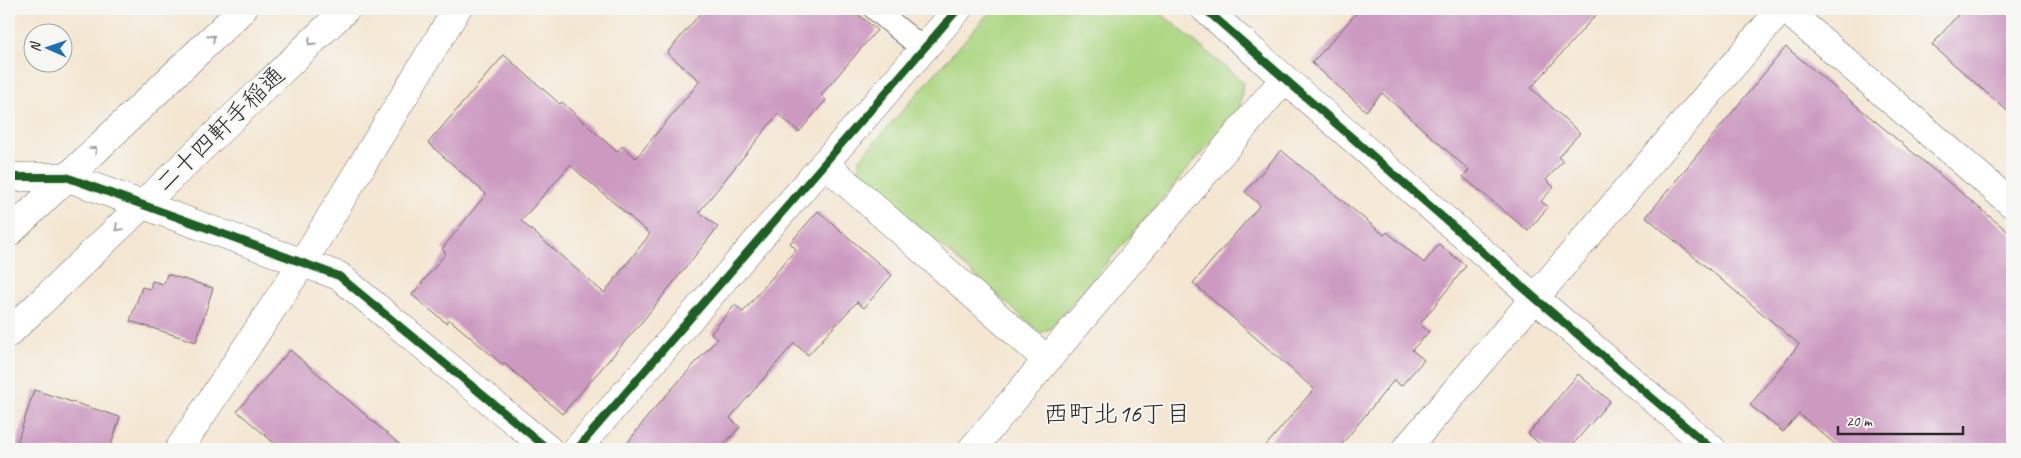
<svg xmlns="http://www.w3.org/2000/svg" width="2021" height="458" viewBox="0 0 2021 458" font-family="Caveat,'Klee One',sans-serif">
  <rect width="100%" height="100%" fill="#f6f6f2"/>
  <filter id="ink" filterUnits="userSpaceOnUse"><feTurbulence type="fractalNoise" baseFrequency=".02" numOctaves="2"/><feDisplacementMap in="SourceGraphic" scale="10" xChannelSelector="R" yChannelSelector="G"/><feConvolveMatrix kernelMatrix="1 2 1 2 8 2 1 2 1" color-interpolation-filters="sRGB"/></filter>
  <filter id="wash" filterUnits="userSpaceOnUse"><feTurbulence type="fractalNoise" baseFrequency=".0096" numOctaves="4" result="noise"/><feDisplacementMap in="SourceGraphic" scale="20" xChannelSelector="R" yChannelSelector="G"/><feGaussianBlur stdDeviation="1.12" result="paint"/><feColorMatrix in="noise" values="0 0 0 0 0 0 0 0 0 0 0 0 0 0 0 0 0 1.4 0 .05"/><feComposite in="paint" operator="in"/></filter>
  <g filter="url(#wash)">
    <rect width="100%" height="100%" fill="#f4e6d1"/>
    <!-- green -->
    <path fill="#add783" stroke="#6c8157" d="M 992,9 L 1156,9 L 1243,82 L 1240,108 L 1051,328 L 1041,333 L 860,175 L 859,160 Z"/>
    <g id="blocks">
      <!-- building -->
      <path fill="#cc9ac1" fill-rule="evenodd" d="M 704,9 L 852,9 L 877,30 L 821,95 L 826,100 L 799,132 L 778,114 L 699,212 L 718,227 L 641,323 L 562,414 L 505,364 L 503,365 L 449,319 L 446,323 L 412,295 L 446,253 L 442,249 L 486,194 L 428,143 L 504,55 L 560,104 L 562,102 L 617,152 L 622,146 L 636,158 L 700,81 L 667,53 ZM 570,165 L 650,234 L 604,293 L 521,221 Z
        M 1360,9 L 1601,9 L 1531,88 L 1580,133 L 1558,157 L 1563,161 L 1546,180 L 1554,187 L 1541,201 L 1548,207 L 1528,231 L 1463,177 L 1469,170 L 1382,93 L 1366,111 L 1312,63 Z
        M 1963,9 L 2012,9 L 2012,115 L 1932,45 Z
        M 1786,47 L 2012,235 L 2012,449 L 1841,449 L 1799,414 L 1783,432 L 1750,405 L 1799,344 L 1646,217 Z
        M 1281,150 L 1384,235 L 1387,232 L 1424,263 L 1439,244 L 1466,266 L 1420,324 L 1429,332 L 1412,350 L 1424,360 L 1401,386 L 1394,380 L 1338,449 L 1263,449 L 1314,389 L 1193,283 L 1260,205 L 1245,192 Z
        M 818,211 L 892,275 L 864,308 L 857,302 L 808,355 L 794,343 L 730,418 L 740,427 L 720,449 L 623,449 L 651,412 L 717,339 L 711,333 L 735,305 L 743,312 L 796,249 L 790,243 Z
        M 167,274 L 213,288 L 196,342 L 130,321 L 142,287 L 150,289 L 152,281 L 164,284 Z
        M 290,350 L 405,449 L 281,449 L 237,411 Z
        M 1578,374 L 1610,401 L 1569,449 L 1546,449 L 1528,434 Z
        M 34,390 L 120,417 L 110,449 L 15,449 Z"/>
    </g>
  </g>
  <g filter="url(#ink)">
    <use href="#blocks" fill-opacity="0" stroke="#716c65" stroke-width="1"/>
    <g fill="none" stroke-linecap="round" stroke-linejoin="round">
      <defs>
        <path id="service" d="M 875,9 L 923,49"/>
        <path id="minor" d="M 1205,9 L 1535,298 L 1712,449
          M 1785,9 L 2012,204
          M 824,163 L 1047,360
          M 9,177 L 66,177 L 339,276 L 548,449
          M 179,449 L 303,262 L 457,9
          M 577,449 L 958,9
          M 972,449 L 1284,79
          M 1406,449 L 1781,9"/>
        <path id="tertiary" d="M 9,233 L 243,9
          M 9,333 L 346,9"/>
      </defs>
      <!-- service casing -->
      <use href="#service" stroke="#716c65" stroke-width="24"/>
      <!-- minor casing -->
      <use href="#minor" stroke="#716c65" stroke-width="29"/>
      <!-- tertiary casing -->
      <use href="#tertiary" stroke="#716c65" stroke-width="29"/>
      <!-- service -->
      <use href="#service" stroke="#fff" stroke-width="22"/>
      <!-- minor -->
      <use href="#minor" stroke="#fff" stroke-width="28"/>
      <!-- tertiary -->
      <use href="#tertiary" stroke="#fff" stroke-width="28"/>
      <defs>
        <path id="cycleway" d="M 1205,9 L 1535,298 L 1712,449
          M 9,177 L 66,177 L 339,276 L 548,449
          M 577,449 L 958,9"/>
      </defs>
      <!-- cycleway casing -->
      <use href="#cycleway" stroke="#f6f6f2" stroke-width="11"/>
      <!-- cycleway -->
      <use href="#cycleway" stroke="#1b5e20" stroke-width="8"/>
    </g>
    <!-- one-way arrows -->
    <defs><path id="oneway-chevron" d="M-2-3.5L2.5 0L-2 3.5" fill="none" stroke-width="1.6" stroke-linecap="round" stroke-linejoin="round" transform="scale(1.25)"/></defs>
    <g stroke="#a0a0a0">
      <use href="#oneway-chevron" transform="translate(212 38) rotate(-44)"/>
      <use href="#oneway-chevron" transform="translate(311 42) rotate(136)"/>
      <use href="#oneway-chevron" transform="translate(94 150) rotate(-44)"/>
      <use href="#oneway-chevron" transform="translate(118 228) rotate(135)"/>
    </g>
  </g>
  <g text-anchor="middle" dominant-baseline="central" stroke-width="4" stroke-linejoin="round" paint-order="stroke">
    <!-- street labels -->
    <g font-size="24" fill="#2b2b2b" stroke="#f6f6f2">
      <text transform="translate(220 129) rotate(-44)">二十四軒手稲通</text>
    </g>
    <!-- neighbourhood labels -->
    <g font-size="25" fill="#2b2b2b" stroke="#f6f6f2">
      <text x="1117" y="414">西町北16丁目</text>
    </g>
  </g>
  <!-- margin -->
  <rect width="2021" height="458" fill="none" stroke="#f6f6f2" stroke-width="30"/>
  <!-- north arrow -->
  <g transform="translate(48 48) rotate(272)"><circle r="24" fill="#f6f6f2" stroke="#a5a5a2"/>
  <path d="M0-4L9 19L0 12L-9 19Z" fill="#1f6fb2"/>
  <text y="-8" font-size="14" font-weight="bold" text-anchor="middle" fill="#2b2b2b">N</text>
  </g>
  <!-- scale -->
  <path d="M1838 426v8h125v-8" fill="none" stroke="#2b2b2b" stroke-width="2.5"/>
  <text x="1846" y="426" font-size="15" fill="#2b2b2b" stroke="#f6f6f2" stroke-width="4" paint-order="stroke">20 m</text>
</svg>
